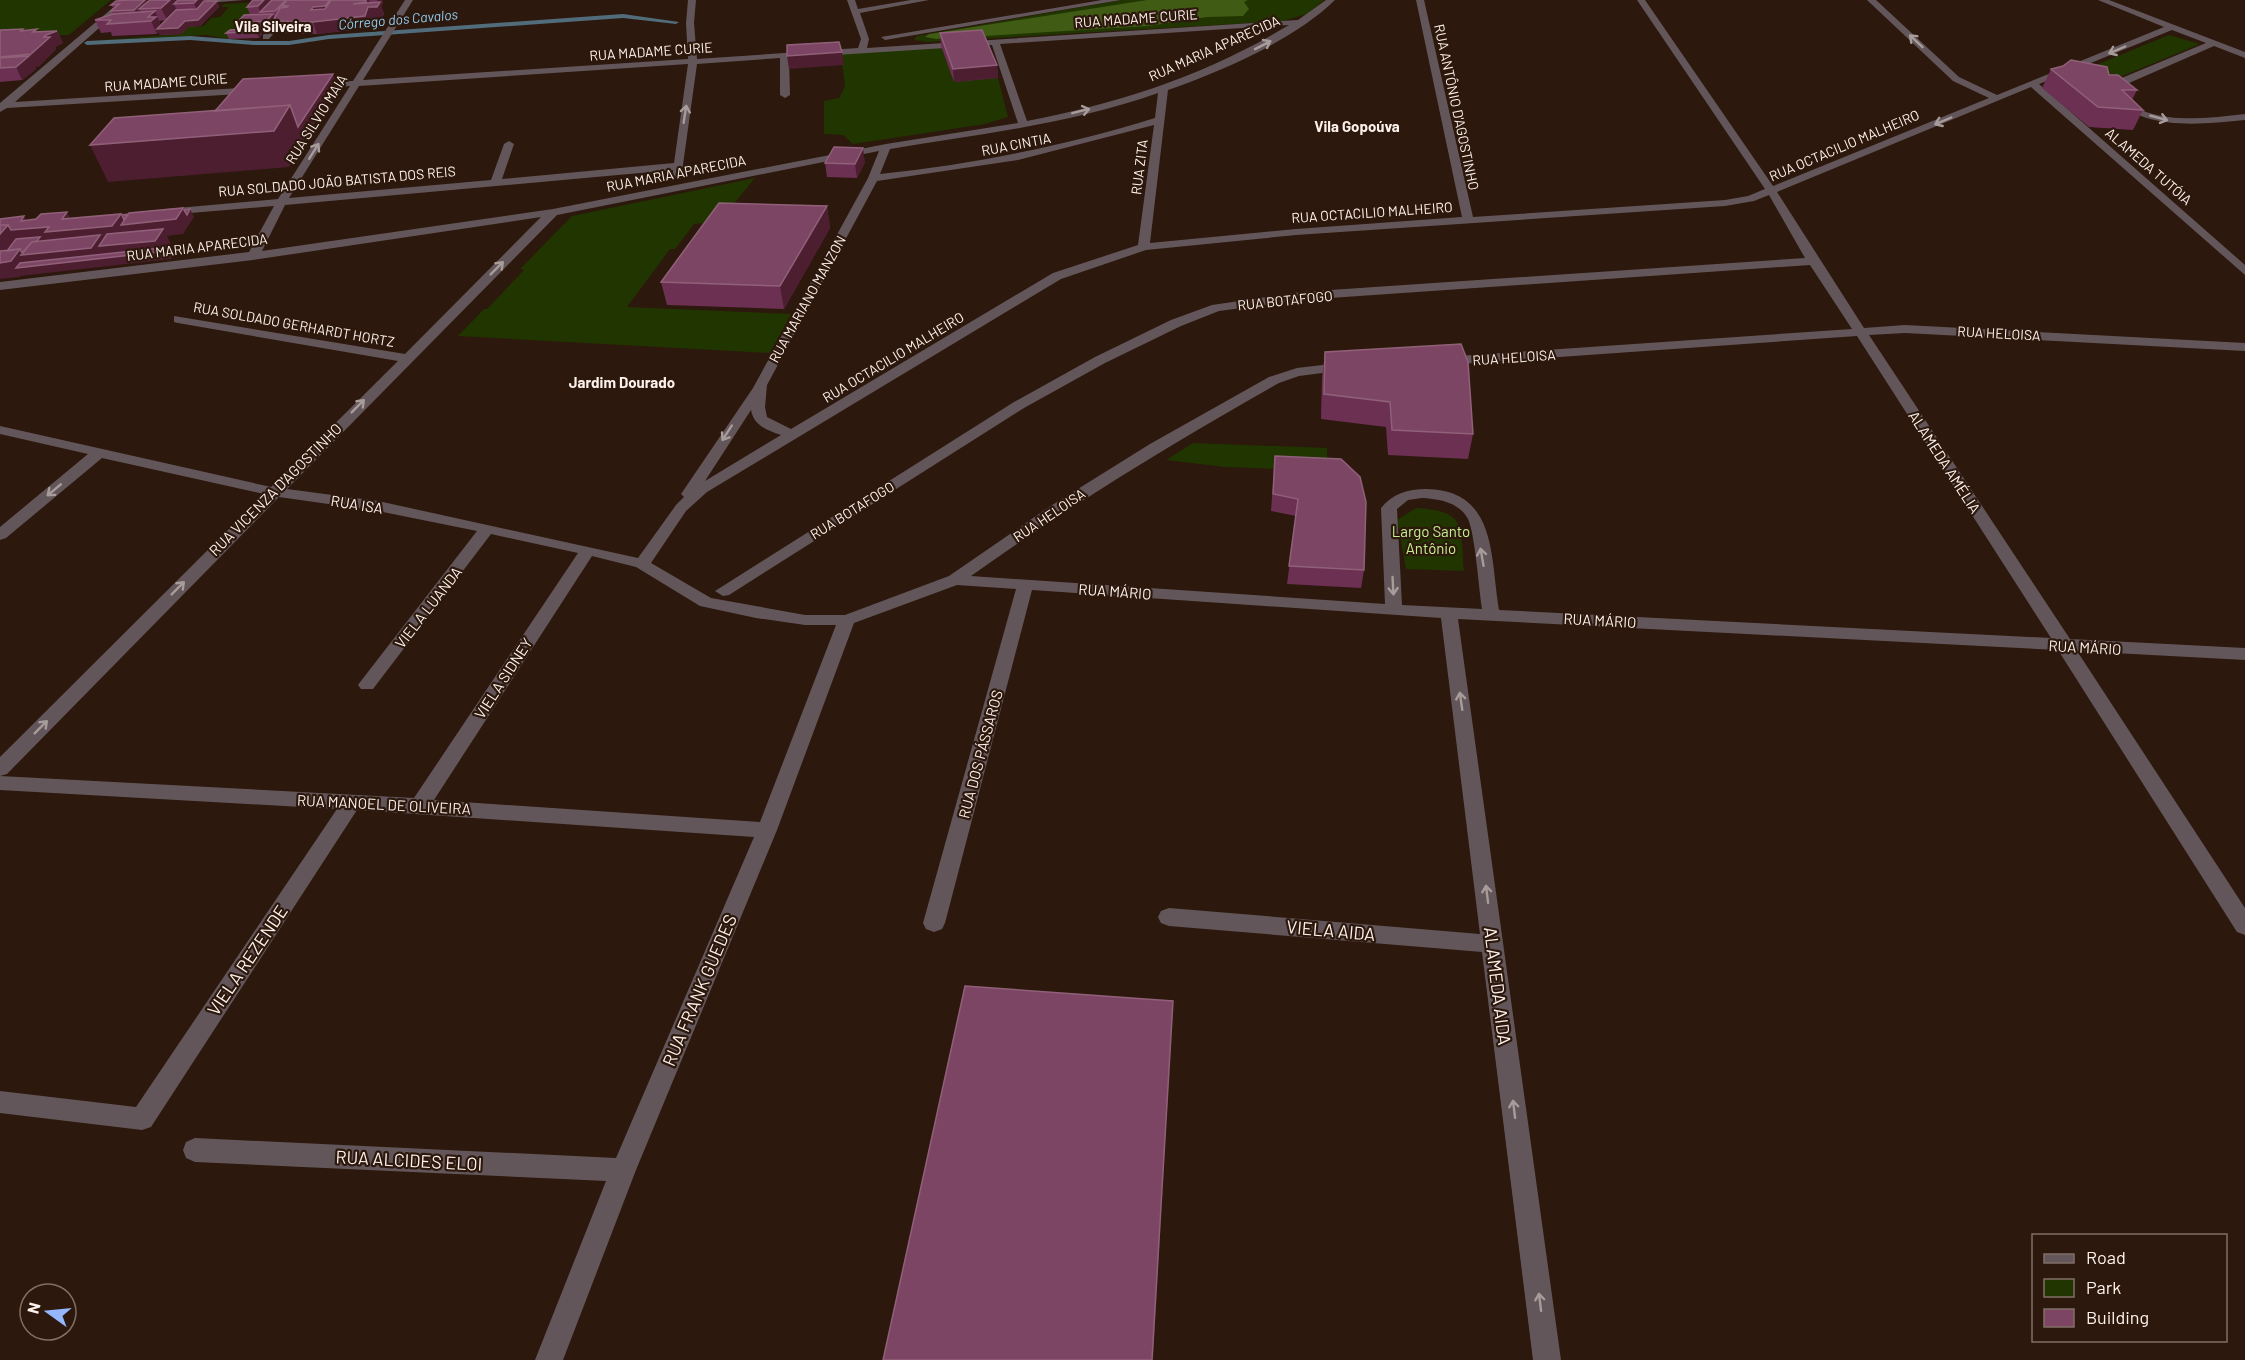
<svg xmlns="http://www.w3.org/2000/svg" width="2245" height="1360" font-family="Barlow,sans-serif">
	<rect width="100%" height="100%" fill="#2c180c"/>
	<path fill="#213500" d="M0,0h111l-42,35 -69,1z
		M1122,0h202l-17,14 -24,7 -356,21 -13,-2 3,-4z
		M265,2l-36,37 -23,-4 -116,6 91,-7 7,-7 16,-1 7,-8 9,-1 9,-10h-8l3,-3z
		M2169,35l31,9 -102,42 -36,-7z
		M941,46l13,35 44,-3 10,39 -23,7 -132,20 -10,-9 -19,-1v-33l15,-3 6,-12 -4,-32z
		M755,178l-36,44 -25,2 -19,25h-5l-43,58 164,7 -21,39 -312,-17 26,-27h3l37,-39 -4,-1 52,-53z
		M1193,443l134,5 1,23 -103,-4 -59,-7z
		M1416,508c52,3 44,18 48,63l-58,-2 -9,-49z"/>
	<path fill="#3f5b14" d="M1147,0h101l-4,2 5,7 -6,7 -36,1 -59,9 -212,13 -11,-2 4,-3z"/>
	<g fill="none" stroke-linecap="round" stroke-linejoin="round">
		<path fill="#516c7a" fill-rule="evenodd" d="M623,14l56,8 -3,2 -53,-6 -294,21 -40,6h-35l-64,-5 -103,5 -3,-2 3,-2 103,-5 64,5h35l40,-6z"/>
		<path fill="#63565a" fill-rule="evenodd" d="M122,0h9l-116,102 242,-15 5,3 -5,3 -250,15 -7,4v-9z
			M191,0h53l-51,4 -4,-2z
			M295,0h8l-34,39h-6v-4z
			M405,0h8l-50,80 325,-21 -2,-36 2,-23h8l-2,23 3,36 161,-11 3,-9 -14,-39h8l3,9 53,-9h18l-69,13 9,26 -2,9 431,-28 28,-20h9c-41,40 -113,71 -167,90l-18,153 146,-14 166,-12 -46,-217h8l49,217 252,-17 23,-4 17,-7 -128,-189h8l128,186 216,-88 -36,-17 -86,-81h9l83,77 38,18 167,-68 -66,-27h11l136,52v6l-31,-12 -101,44c34,37 86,29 132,24v6c-50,5 -104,11 -141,-28v-4l8,-6 94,-39 -34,-13 -133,54 206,181v10l-214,-188 -254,105 87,136 41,-3 340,18v8l-340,-18 -36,2 201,304 175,9v12l-168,-9 168,257v27l-8,-3 -179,-282 -600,-31 103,741h-28l-51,-408 -313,-26 -8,-3 -3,-6 3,-6 8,-3 311,26 -39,-316 -409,-28 -87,333 -3,6 -8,3 -8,-3 -3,-6 93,-334 -59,-4 -103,38 -77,207 -141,340 -73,190h-28l71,-179 -411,-19 -9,-4 -3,-8 3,-8 9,-4 421,20 138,-321 -397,-27 -206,317 -9,3 -142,-17v-22l136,16 201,-298 -337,-19v-33l264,-263 -162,-36 -96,80 -6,2v-13l88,-73 -88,-20v-8l271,61 127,-126 -220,-38 -4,-1v-6l231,38 136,-137 -288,43 -253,30v-8l249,-30 25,-46 -108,9 -6,-3 6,-3 112,-10 72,-113 -36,3 -5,-3 5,-3 39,-2zM1289,25c-81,49 -168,78 -262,96l-27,-77zM992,45l26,78 -132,21 -333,65 -291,42 23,-46 388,-35v9h8l16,-115 83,-6v37l5,3 5,-3 -1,-37zM688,64l-14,99 -172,16 12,-35 -5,-3 -5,3 -13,36 -202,18 70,-112zM1158,93l-3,25c-90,28 -182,46 -275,56l10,-25c90,-15 181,-25 268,-56zM1154,125l-16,120 -85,28 -262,156 -24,-12 -2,-10 2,-22 110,-204 141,-21zM879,151l-11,27 -115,210 -72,106 3,3 -8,8 -38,53 -260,-57 -91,-12 270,-274zM1769,195l36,63 -504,34 -89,13 -41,15 -76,37 -81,45 -299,189 8,5 6,-1 295,-187 81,-45 76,-37 38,-15 82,-11 509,-35 42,64 -408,28 -7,4 7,4 413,-29 194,302 -552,-28c-9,-54 -2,-120 -73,-121 -18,0 -34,5 -45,19l4,96 -414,-28c100,-71 202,-133 308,-193l20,-7 54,-7 2,-3 -7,-4 -51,6 -28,9 -119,67 -101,63 -100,69 -104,39h-40l-94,-17 -60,-35 35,-52 21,-19 354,-213 85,-29 150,-15 429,-29 29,-5zM751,410c3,16 16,20 30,25l-76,46zM279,497l99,14 99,20 -116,150 -3,4 3,4h12l118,-155 87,19 -164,245 -414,-22 7,-2zM1422,498c17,1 37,4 46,21 7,15 11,71 14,90l-80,-4 -5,-96 11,-9zM592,556l44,11 64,39 56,12 49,7h31l-76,197 -326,-22z
			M1102,0h19l-236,40 -4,-3z"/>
	</g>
	<path fill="#6c3053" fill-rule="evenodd" d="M147,0l1,2 2,-2h25l1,2 41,-1 2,6 -19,19 -12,1 -7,7 -21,1 -2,-3 -1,2 -45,2 -1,-4 -10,1 -6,-13 18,-6 -2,-3 3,-2 -3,-4zM166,20l-6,6 -1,-2 1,-1 -1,-2z
		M253,0h129l1,3 -2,3 3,8 -3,5h-8l-4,9 -52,6 -40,-1 -4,-11 -5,5 -28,2 -3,-6 13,-8 -3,-8z
		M259,28l3,6 -3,4 -30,1 -3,-6z
		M0,30h24l14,2 19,-1 6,12 -8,4 1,2 -18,18h-3l1,2 -14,11 -22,2z
		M940,33l57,32 1,13 -44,4 -13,-36z
		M2051,69l58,6 28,15 -5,10 11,10 -10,20 -44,-3 -47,-39z
		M865,162l-8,16 -30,-1 -2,-14z
		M827,206l3,22 -46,81 -117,-4 -6,-23z
		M1325,352l148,82 -5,25 -80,-4 -2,-28 -65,-8 1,-42z
		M1275,456l89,114 -3,18 -74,-4 9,-68 -25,-5z"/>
	<path fill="#4c1e30" d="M145,0h2l4,9h-12l4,9 -3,4 -6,-12z
		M170,0h5l1,4h-2l3,7 -10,9 -6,-12z
		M197,0h9l2,6 -9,9 -5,-12z
		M264,0h14l-18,12 3,6 -5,-12z
		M366,0h3l2,7 8,-3 -2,-4h5l1,3 -2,3 3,8 -3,5h-8l-4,9 -52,6 -4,-12 -2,-12 2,-3 17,-6 23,3z
		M217,1l2,6 -19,19 -12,1 -7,7 -21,1 -2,-3 -1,2 -6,-13 -3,-4 7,-6 5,12 -1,1 2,5 24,-8z
		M273,14l2,6 -2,1v1l-5,5 -2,-6z
		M259,28l3,6 -3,4 -3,-7z
		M57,31l6,12 -8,4 1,2 -18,18h-3l1,2 -14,11 -6,-13 -16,-10z
		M842,52l2,13 -55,4 -2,-13z
		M997,65l1,13 -44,4 -1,-13z
		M333,74l5,13 -34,53 -15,27 -181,15 -18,-37 200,-40z
		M863,148l2,14 -8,16 -2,-14z
		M827,206l3,22 -46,81 -4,-23z
		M183,208l4,7 3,-6 4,8 -11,17 -16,2 4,8 -5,7 5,-4 4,8 -4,4 -151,17v1l-20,2v-48l8,-6 13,-4 3,-5 7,13 31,-10 5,-7 7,14 47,-12 3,7z
		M1173,1001l-20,359h-1z"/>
	<path fill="#7c4564" stroke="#906079" stroke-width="1.5" d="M128,0h17l-11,10 -23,1 8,-7 -8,1 5,-4z
		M150,0h20l-9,8 -22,1z
		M178,0h19l-3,3 -20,1z
		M253,0h11l-6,6 -11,1z
		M272,0h14l-11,11 -15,1z
		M287,0h43l-5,6 -12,1 -2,3 14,-1 6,-9h35v2l-13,2 27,-2 -3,5h-9l-3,9 -52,6 -40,-1 7,-13 7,-1 1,-1h-6z
		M204,1h13l-19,19 -13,1 -7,7 -21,1 19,-19 21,-1z
		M155,11l-7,6h8l-5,4 -44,3 4,-4h-16l18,-6z
		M273,14l-7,7 -29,2 7,-8z
		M259,28l-3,3 -30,2 4,-3z
		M23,29l-2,2 16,-2 -4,3 24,-1 -11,4 -2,2h6l-19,17 -31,3v-27z
		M982,30l15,35 -44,4 -13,-36z
		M839,42l3,10 -55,4v-11z
		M29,56l-13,11 -16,1v-10z
		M2071,60l36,7 2,8h9l19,15h-15l21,20 -45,-3 -47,-38 12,-3z
		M333,74l-35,53 -8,-22 -75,6 28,-32z
		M290,105l-16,26 -184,14 24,-27z
		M834,147l29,1 -8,16 -30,-1z
		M719,203l108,3 -47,80 -119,-4z
		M183,208l-7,11 -55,6 8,-12z
		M190,209l-3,6 -3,-5z
		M67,212l-5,7 59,-5 -9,12 -67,6 4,-5 -38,3 -3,-5h-8v-6l24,-3 -3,5 15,-2 5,-5z
		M128,214l-4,6 -2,-5z
		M0,225h8l-8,9z
		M163,229l-8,12 -56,5 8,-12z
		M100,235l-9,13 -70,7 11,-13z
		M40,237l-3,4 -5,1 -10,11 -2,-4 -13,2 9,-12z
		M171,247l-4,4 -151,17 4,-5z
		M20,249l-9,12 -11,2v-12z
		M1461,344l7,18 5,72 -81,-4 -2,-28 -66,-8 1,-42z
		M1275,456l66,3 19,18 6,25 -2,68 -75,-4 9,-67 -25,-5z
		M965,986l208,15 -21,359h-269z"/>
	<defs><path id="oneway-shaft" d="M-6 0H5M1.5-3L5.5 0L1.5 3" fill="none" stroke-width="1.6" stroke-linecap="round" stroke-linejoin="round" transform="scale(1.5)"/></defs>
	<g stroke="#a89c9b">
		<use href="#oneway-shaft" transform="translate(1916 41) rotate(-137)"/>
		<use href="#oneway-shaft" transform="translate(1263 45) rotate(-27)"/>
		<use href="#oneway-shaft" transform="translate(2117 50) rotate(157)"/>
		<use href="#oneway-shaft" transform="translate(1081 111) rotate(-14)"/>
		<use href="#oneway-shaft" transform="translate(685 114) rotate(-81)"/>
		<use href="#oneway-shaft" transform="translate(2159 118) rotate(15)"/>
		<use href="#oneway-shaft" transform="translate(1943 121) rotate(157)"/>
		<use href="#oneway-shaft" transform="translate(314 151) rotate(-58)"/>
		<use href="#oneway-shaft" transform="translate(497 268) rotate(-45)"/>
		<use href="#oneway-shaft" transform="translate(358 406) rotate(-45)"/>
		<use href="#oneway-shaft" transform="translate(727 433) rotate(123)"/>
		<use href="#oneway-shaft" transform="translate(54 490) rotate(140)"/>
		<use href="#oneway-shaft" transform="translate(1482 557) rotate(-100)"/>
		<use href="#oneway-shaft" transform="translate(1393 586) rotate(87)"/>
		<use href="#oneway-shaft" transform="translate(178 588) rotate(-45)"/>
		<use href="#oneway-shaft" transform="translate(1461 701) rotate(-98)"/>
		<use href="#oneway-shaft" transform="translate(41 727) rotate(-45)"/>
		<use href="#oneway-shaft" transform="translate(1487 894) rotate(-97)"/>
		<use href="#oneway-shaft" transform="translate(1514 1109) rotate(-97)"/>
		<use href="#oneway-shaft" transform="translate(1540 1302) rotate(-97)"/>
	</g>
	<g text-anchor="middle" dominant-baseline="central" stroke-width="4.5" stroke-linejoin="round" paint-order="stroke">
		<g font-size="14" fill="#fdf1eb" stroke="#2c180c">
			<text transform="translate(1136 18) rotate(-4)">RUA MADAME CURIE</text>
			<text transform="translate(1214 48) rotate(-24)">RUA MARIA APARECIDA</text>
			<text transform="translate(651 51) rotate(-4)">RUA MADAME CURIE</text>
			<text transform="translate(166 82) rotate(-4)">RUA MADAME CURIE</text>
			<text transform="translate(1457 107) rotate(78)">RUA ANTÔNIO D'AGOSTINHO</text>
			<text transform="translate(316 119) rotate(-58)">RUA SILVIO MAIA</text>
			<text transform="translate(1016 144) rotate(-11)">RUA CINTIA</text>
			<text transform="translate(1844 145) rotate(-23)">RUA OCTACILIO MALHEIRO</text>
			<text transform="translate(2149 166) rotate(41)">ALAMEDA TUTÓIA</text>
			<text transform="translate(1139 167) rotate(-83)">RUA ZITA</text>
			<text transform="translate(676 173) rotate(-11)">RUA MARIA APARECIDA</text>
			<text transform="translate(337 181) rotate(-5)">RUA SOLDADO JOÃO BATISTA DOS REIS</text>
			<text transform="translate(1372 212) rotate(-4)">RUA OCTACILIO MALHEIRO</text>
			<text transform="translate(197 247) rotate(-7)">RUA MARIA APARECIDA</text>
			<text transform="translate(807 299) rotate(-61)">RUA MARIANO MANZON</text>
			<text transform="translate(1285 300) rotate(-6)">RUA BOTAFOGO</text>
			<text transform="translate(294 324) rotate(10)">RUA SOLDADO GERHARDT HORTZ</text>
			<text transform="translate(1999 333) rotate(3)">RUA HELOISA</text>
			<text transform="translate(893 357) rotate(-31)">RUA OCTACILIO MALHEIRO</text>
			<text transform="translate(1514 357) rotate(-4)">RUA HELOISA</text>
			<text transform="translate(852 510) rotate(-32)">RUA BOTAFOGO</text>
			<text transform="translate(1049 515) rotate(-34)">RUA HELOISA</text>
		</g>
		<g font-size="14" font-style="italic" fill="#92ccf1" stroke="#2c180c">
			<text transform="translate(398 19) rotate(-5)">Córrego dos Cavalos</text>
		</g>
		<g font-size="15" font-weight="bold" fill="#fdf1eb" stroke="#2c180c">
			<text x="273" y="26">Vila Silveira</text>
			<text x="1357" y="126">Vila Gopoúva</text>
			<text x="622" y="382">Jardim Dourado</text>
		</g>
		<g font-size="15" fill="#fdf1eb" stroke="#2c180c">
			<text transform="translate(1945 462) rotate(57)">ALAMEDA AMÉLIA</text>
			<text transform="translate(275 489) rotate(-45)">RUA VICENZA D'AGOSTINHO</text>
			<text transform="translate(357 504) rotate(9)">RUA ISA</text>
			<text transform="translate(1115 591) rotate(4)">RUA MÁRIO</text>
			<text transform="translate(428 607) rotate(-52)">VIELA LUANDA</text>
			<text transform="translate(1600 620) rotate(3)">RUA MÁRIO</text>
			<text transform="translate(2085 647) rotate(3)">RUA MÁRIO</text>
			<text transform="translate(503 678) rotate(-57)">VIELA SIDNEY</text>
			<text transform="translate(980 754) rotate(-75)">RUA DOS PÁSSAROS</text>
			<text transform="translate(384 804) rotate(3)">RUA MANOEL DE OLIVEIRA</text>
		</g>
		<g font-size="15" fill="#c3f08f" stroke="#2c180c">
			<text x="1431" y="531">Largo Santo<tspan x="1431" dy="17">Antônio</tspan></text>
		</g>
		<g font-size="18" fill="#fdf1eb" stroke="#2c180c">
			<text transform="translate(1331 930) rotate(5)">VIELA AIDA</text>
			<text transform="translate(247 960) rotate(-56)">VIELA REZENDE</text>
			<text transform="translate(1498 986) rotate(83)">ALAMEDA AIDA</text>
			<text transform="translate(699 990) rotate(-67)">RUA FRANK GUEDES</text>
			<text transform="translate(409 1160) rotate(3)">RUA ALCIDES ELOI</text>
		</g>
	</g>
	<rect x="2032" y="1234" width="195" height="108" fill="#2c180c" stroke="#806f65" stroke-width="1.5"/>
	<rect x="2044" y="1254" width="30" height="9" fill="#63565a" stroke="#806f65" stroke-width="1.5"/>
	<text x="2086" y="1264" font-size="18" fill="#fdf1eb">Road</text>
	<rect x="2044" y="1279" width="30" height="18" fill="#213500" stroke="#806f65" stroke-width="1.5"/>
	<text x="2086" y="1294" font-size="18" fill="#fdf1eb">Park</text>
	<rect x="2044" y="1309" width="30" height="18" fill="#7c4564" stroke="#806f65" stroke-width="1.5"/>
	<text x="2086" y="1324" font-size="18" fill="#fdf1eb">Building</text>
	<g transform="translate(48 1312) rotate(285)"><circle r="28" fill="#2c180c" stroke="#806f65" stroke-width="1.5"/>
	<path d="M0-4.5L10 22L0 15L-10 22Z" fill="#94b7fd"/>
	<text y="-9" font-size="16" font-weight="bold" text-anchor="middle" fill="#fdf1eb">N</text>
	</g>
</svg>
